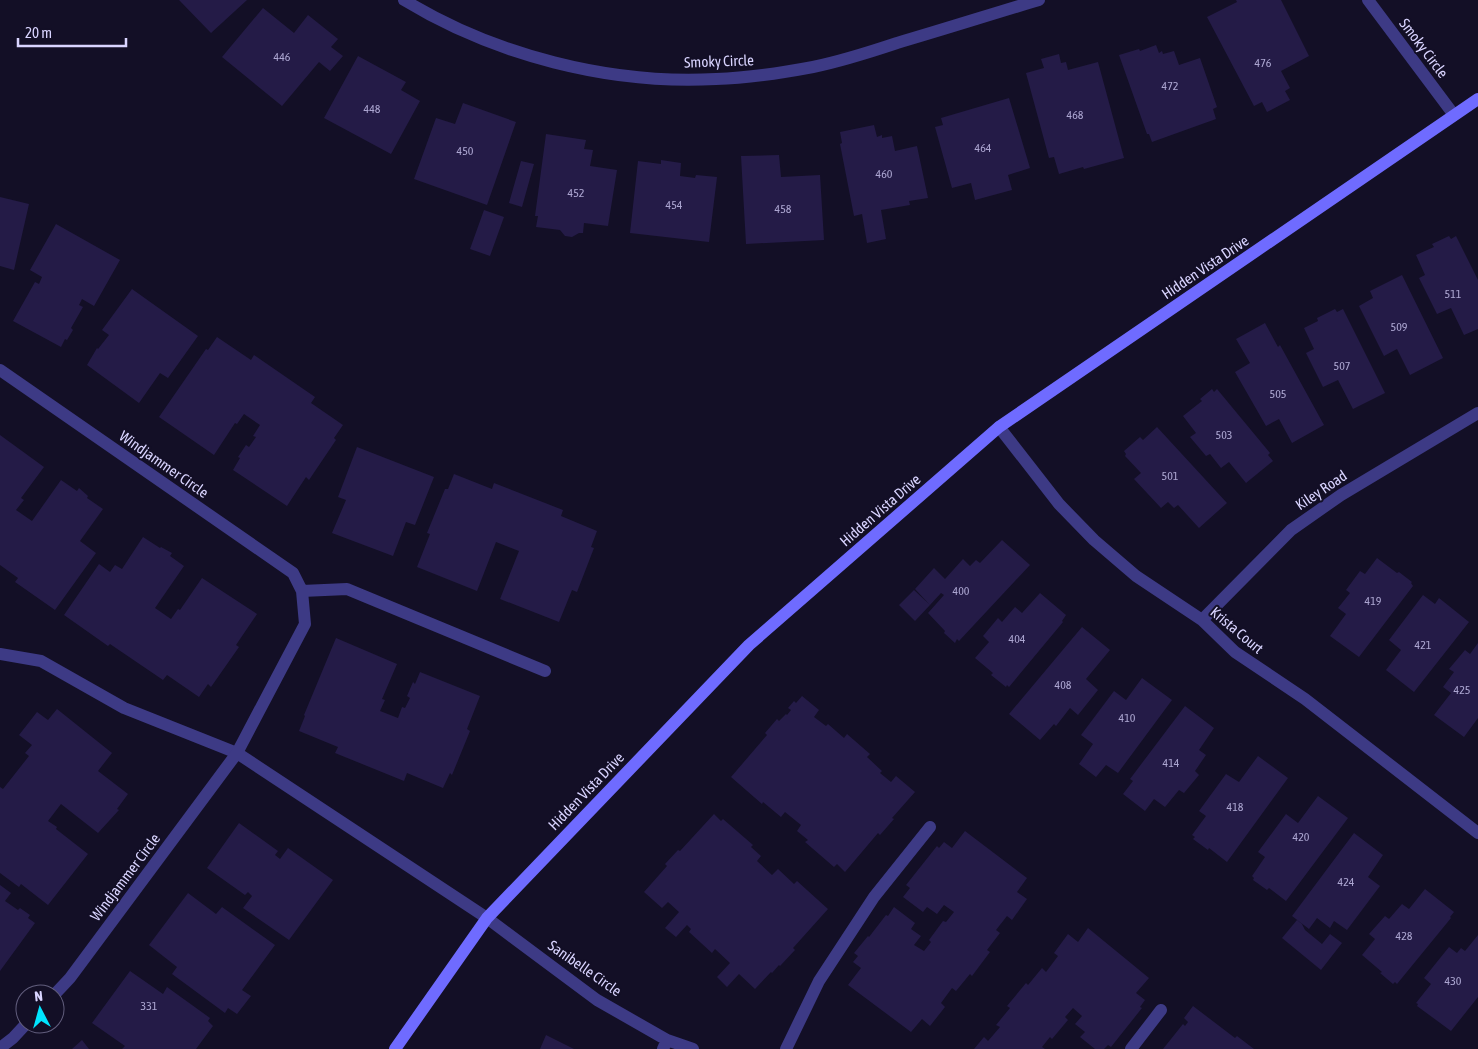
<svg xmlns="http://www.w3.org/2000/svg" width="1478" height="1049" font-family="'Asap Condensed',sans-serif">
	<rect width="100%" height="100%" fill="#130f26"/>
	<path fill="#241b47" d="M179,0h68l-36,33z
		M1236,0h45l28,56 -28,15 9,17 -5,3 5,9 -23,12 -5,-10 -8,4 -47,-89 30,-15z
		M263,8l31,25 14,-18 30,24 -7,8 12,9 -13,15 -11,-9 -37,44 -60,-49z
		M1156,45l3,8 3,-2 1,3 11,-3 5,14 21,-7 17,49 -4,2 3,10 -64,23 -3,-8h-2l-28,-79 20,-6 1,2z
		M1059,54l2,9 5,-1 2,8 30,-8 26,96 -40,11 -1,-2 -24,7 -5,-17 -5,1 -23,-85 18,-5 -3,-9z
		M358,56l48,26 -5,8 19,11 -29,53 -67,-36z
		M1009,98l21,70 -22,7 4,15 -37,10 -4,-17 -19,5 -17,-61 8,-2 -2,-7z
		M463,103l53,19 -29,83 -73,-26 22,-61 19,6z
		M874,125l3,12 5,-2v3l10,-2 3,15 22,-5 11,52 -19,3 1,4 -29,5 5,29 -19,4 -5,-29 -8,2 -14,-72 2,-1 -2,-11z
		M546,134l40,6 -2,9 9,1 -3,16 27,4 -9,56 -24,-3 -1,10h-4l-7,4 -7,-1 -5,-6 -24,-3 2,-11h-3z
		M779,155l2,22 39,-2 4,65 -78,4 -5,-88z
		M661,160l20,3 -1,13 15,2 1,-3 21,2 -8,65 -79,-9 8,-72 23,3z
		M521,161l13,3 -12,43 -13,-4z
		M0,197l29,7 -15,66 -14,-4z
		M484,210l20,7 -14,39 -20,-7z
		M56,224l64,36 -26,46 -12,-7 -3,6 4,2 -12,21 2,2 -6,10 -2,-1 -4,8 -48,-26 22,-39 4,2 3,-7 -12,-7z
		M1449,236l2,3 5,-3 22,44v49l-14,6 -13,-27 -14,6 -18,-36 6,-3 -9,-20 18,-8 -2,-3z
		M1402,275l41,83 -33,17 -13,-26 -13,7 -25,-50 14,-8 -3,-7z
		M132,289l66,47 -30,42 -8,-5 -21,30 -52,-38 10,-17 1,1 11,-14 -7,-5z
		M1335,309l2,3 6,-3 42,84 -32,16 -15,-29 -15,7 -17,-34 8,-4 -10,-21 14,-7 -1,-3z
		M1265,323l13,24 2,-2 44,80 -32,18 -13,-24 -13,7 -31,-54 15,-9 -14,-24z
		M217,337l34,23 3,-5 61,42 -4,6 32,22 -9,13 2,2 -27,40 -3,-3 -19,29 -54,-36 7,-12 -2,-1 8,-12 3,2 7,-10 -3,-1 7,-11 -16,-11 -7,10 -2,-1 -21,32 -55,-38 47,-68 2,1z
		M1212,389l2,3 3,-3 53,64 -2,2 5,6 -27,22 -17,-21 -8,6 -11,-14 -4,2 -16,-19 6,-4 -13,-17 19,-15 -2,-2z
		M1157,427l70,76 -28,25 -21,-23 -4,3 -6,-6 -7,6 -27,-29 7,-6 -16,-17 1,-2 -2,-3 16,-14 3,3z
		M0,435l44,32 -23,31 3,2 -8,10 16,11 29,-41 16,11 2,-3 9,8 -1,2 16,11 -23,32 16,12 -41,57 -40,-28 3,-4 -18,-13z
		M357,447l77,30 -19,48 -9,-3 -13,34 -61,-23 14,-33 -8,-3z
		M454,474l38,15 2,-6 69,27 -2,6 36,15 -6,16 3,1 -17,44 -5,-2 -13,32 -59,-23 19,-48 -23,-9 -19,49 -60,-24 13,-33 -3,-1 18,-44h3z
		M143,537l17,11 1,-1 11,6 -2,3 14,10 -29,42 16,11 7,-10 2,1 22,-32 55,36 -21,31 3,2 -28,40 -3,-3 -9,13 -32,-22 -4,5 -53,-36 -2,2 -44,-31 35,-51 11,8 5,-7 7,4z
		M1002,540l28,25 -71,76 -2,-2 -2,4 -11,-10 1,-2 -17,-18 16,-18 -3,-2 -11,12 -15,-16 19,-21 11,11 18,-20 7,7 6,-6 4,3z
		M1377,558l20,15 2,-1 13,10 -1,1 2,3 -54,71 -29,-21 16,-22 -8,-6 12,-15 -4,-3 14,-19 5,3z
		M914,590l16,15 -15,16 -16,-16z
		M1040,593l26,22 -4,6 1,1 -54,65 -2,-2 -1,2 -15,-12 2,-2 -18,-15 14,-16 -6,-6 15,-18 4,4 13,-15 7,6z
		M1423,595l12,9 4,-6 30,24 -55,70 -28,-22 15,-20 -12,-10z
		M1082,627l28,23 -24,29 12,11 -20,25 -8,-7 -14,18 -2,-2 -14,16 -31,-26z
		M336,638l61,26 -15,35 3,1 -5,11 18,7 4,-11 3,1 5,-10 -3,-2 6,-14 2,2 5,-12 60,24 -13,33 3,2 -18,44 -2,-2 -7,15 -36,-15 -3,8 -69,-28 3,-6 -39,-16 6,-15 -1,-1z
		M1478,643v75l-14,19 -30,-22 17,-22 -8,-6 11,-15 -5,-3 16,-19 5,4z
		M1142,678l30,22 -54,73 -12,-8 -10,12 -17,-13 14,-20 -12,-9 33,-44 12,9z
		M802,696l17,14 -5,7 12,9 2,-2 16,14 3,-4 23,20 -3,3 15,14 -2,2 11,9 5,-6 19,16 -23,26 2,1 -14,16 -2,-2 -33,39 -8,-8 -3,3 -29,-25 3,-2 -11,-9 4,-6 -16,-13 -4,5 -18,-15 -1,2 -31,-27 36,-42 -2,-2 12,-14 2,2 7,-7 1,1 4,-5 -3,-2 6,-7 2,2z
		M1185,706l29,22 -15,22 7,5 -11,16 4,4 -15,18 -5,-3 -14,17 -11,-8 -9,12 -22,-17 10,-13 -3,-2z
		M57,709l55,44 -14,18 30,23 -11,15 2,1 -21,23 -37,-29 -13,17 9,6 -1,2 32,25 -40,51 -27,-21 -2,3 -19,-14v-86l3,2 26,-33 -4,-3 7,-8 -13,-10 18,-23 11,8z
		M1258,756l30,22 -61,84 -18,-14 -1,2 -15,-11 2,-2 -3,-2 14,-19 -7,-5 27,-37 13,8z
		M1318,796l30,22 -62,83 -17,-13 -2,2 -14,-10 1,-2 -2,-2 13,-19 -7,-5 28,-38 12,9z
		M714,814l7,7 2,-2 30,26 -2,2 10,9 -4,5 15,14 6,-6 16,15 3,-3 31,28 -35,39 2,2 -15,16 -1,-1 -7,8 -1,-1 -16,17 -16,-15 -12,13 -10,-10 13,-14 -15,-14 -3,4 -23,-21 2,-3 -4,-4 -11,12 -11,-9 14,-16 -11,-10 -6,6 -18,-16 23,-26 -2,-2 13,-14 2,1z
		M239,823l39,28 -3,4 5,4 8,-11 45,32 -44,60 -46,-32 9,-12 -4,-4 -3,3 -38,-27z
		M965,831l62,47 -10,14 10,7 -15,21 -5,-4 -11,14 4,3 -13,17 3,2 -18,24 -2,-2 -14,17 -4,-3 -11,15 4,4 -15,19 -8,-7 -11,13 -63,-47 13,-17 -8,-6 5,-6 -4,-3 14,-17 1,1 17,-22 2,1 6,-9 21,16 -4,6 10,7 -7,9 10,6 7,-9 -2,-2 14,-19 3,1 8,-10 -10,-7 -7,9 -10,-7 -4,5 -20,-15 7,-9 -4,-3 31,-39 2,2 5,-6 8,6z
		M1354,833l29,22 -15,22 12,9 -33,44 -13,-9 -4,7 -13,-10 -8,11 -17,-13z
		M0,885l11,8 -6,8 13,9 2,-2 10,7 -2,3 7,5 -35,48z
		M1425,889l29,23 -4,5 1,1 -54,66 -2,-2 -2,2 -13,-11 2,-1 -20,-17 13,-16 -6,-5 16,-18 4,3 13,-15 7,5z
		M188,893l28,21 6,-7 53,38 -33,45 9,6 -14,18 -9,-6 -3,5 -53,-39 5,-7 -28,-22z
		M1297,920l5,4 3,6 17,14 8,-10 12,9 -21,27 -39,-32z
		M1088,928l61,50 -13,15 9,7 -5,7 2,1 -31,39 -3,-2 -4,4h-9l-15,-12 5,-5 -10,-8 7,-8 -9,-8 -8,9 3,3 -16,19 -2,-2 -8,10 3,2h-71l10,-12 4,4 12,-14 -4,-2 14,-17 -3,-2 19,-23 2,2 14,-17 4,4 12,-16 -4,-3 14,-19 10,8z
		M1478,935v62l-27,34 -34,-25 1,-2 -2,-1 15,-19 -7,-6 25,-31 8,6 4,-5 4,3z
		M130,971l33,23 4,-7 43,31 -2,3 5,5 -17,23h-74l3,-3 -33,-23z
		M1193,1006l42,32 2,-2 17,13h-91l20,-25 2,2 3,-4 -4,-4z
		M546,1035l28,14h-34z
		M82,1040l7,9h-17z"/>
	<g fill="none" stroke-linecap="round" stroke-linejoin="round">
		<path stroke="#3d3a85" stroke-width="12" d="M0,654l41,7 83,47 113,45
			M487,918l110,82 70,40
			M663,1049l4,-9 26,9
			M786,1049l33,-68 55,-84 56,-70
			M1131,1049l30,-39"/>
		<path stroke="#3d3a85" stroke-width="12" d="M404,0c90,55 206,85 312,79 33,-1 65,-6 97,-12 29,-6 57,-15 84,-24 48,-14 95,-29 142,-43
			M1368,0l86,115
			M0,370l293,203 9,18 3,33 -68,129 -167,225 -15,16
			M999,427l60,77 35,36 42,36 66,44 33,32 70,47 173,134
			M302,591l45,-2 198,82
			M1202,620l89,-90 50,-35 137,-82
			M237,753l250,165
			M0,1048l13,-10 13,-14"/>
		<path stroke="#6f6bff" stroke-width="12" d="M395,1049l92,-131 262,-273 250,-218 479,-328"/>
	</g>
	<g text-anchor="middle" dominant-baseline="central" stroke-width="4" stroke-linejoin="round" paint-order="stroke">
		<g font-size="12" fill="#aca6d1">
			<text x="282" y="57">446</text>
			<text x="1263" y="63">476</text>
			<text x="1170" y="86">472</text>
			<text x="372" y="109">448</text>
			<text x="1075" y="115">468</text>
			<text x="983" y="148">464</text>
			<text x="465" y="151">450</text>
			<text x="884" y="174">460</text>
			<text x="576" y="193">452</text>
			<text x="674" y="205">454</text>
			<text x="783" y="209">458</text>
			<text x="1453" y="294">511</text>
			<text x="1399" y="327">509</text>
			<text x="1342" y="366">507</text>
			<text x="1278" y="394">505</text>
			<text x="1224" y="435">503</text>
			<text x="1170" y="476">501</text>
			<text x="961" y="591">400</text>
			<text x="1373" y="601">419</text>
			<text x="1017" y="639">404</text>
			<text x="1423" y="645">421</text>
			<text x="1063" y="685">408</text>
			<text x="1462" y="690">425</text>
			<text x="1127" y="718">410</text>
			<text x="1171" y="763">414</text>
			<text x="1235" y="807">418</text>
			<text x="1301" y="837">420</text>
			<text x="1346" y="882">424</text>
			<text x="1404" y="936">428</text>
			<text x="1453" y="981">430</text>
			<text x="149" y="1006">331</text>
		</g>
		<g font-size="15" fill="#d9d4ff" stroke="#130f26">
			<text transform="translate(1424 48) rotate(53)">Smoky Circle</text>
			<text transform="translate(719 61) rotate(-2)">Smoky Circle</text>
			<text transform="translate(1205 267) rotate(-34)">Hidden Vista Drive</text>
			<text transform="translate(164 464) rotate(35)">Windjammer Circle</text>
			<text transform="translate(1321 490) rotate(-34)">Kiley Road</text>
			<text transform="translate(880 510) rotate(-41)">Hidden Vista Drive</text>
			<text transform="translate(1237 630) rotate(40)">Krista Court</text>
			<text transform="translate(586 791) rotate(-46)">Hidden Vista Drive</text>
			<text transform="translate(125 877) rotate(-53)">Windjammer Circle</text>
			<text transform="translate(585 968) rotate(35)">Sanibelle Circle</text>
		</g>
	</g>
	<g transform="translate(40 1009) rotate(354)"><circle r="24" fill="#130f26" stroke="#625e7d"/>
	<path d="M0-4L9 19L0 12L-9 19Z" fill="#00e5ff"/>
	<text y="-8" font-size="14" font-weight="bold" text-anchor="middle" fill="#d9d4ff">N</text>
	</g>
	<path d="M18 38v8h108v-8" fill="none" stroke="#d9d4ff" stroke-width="2.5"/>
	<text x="25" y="38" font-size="15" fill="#d9d4ff" stroke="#130f26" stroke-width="4" paint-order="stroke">20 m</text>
</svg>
